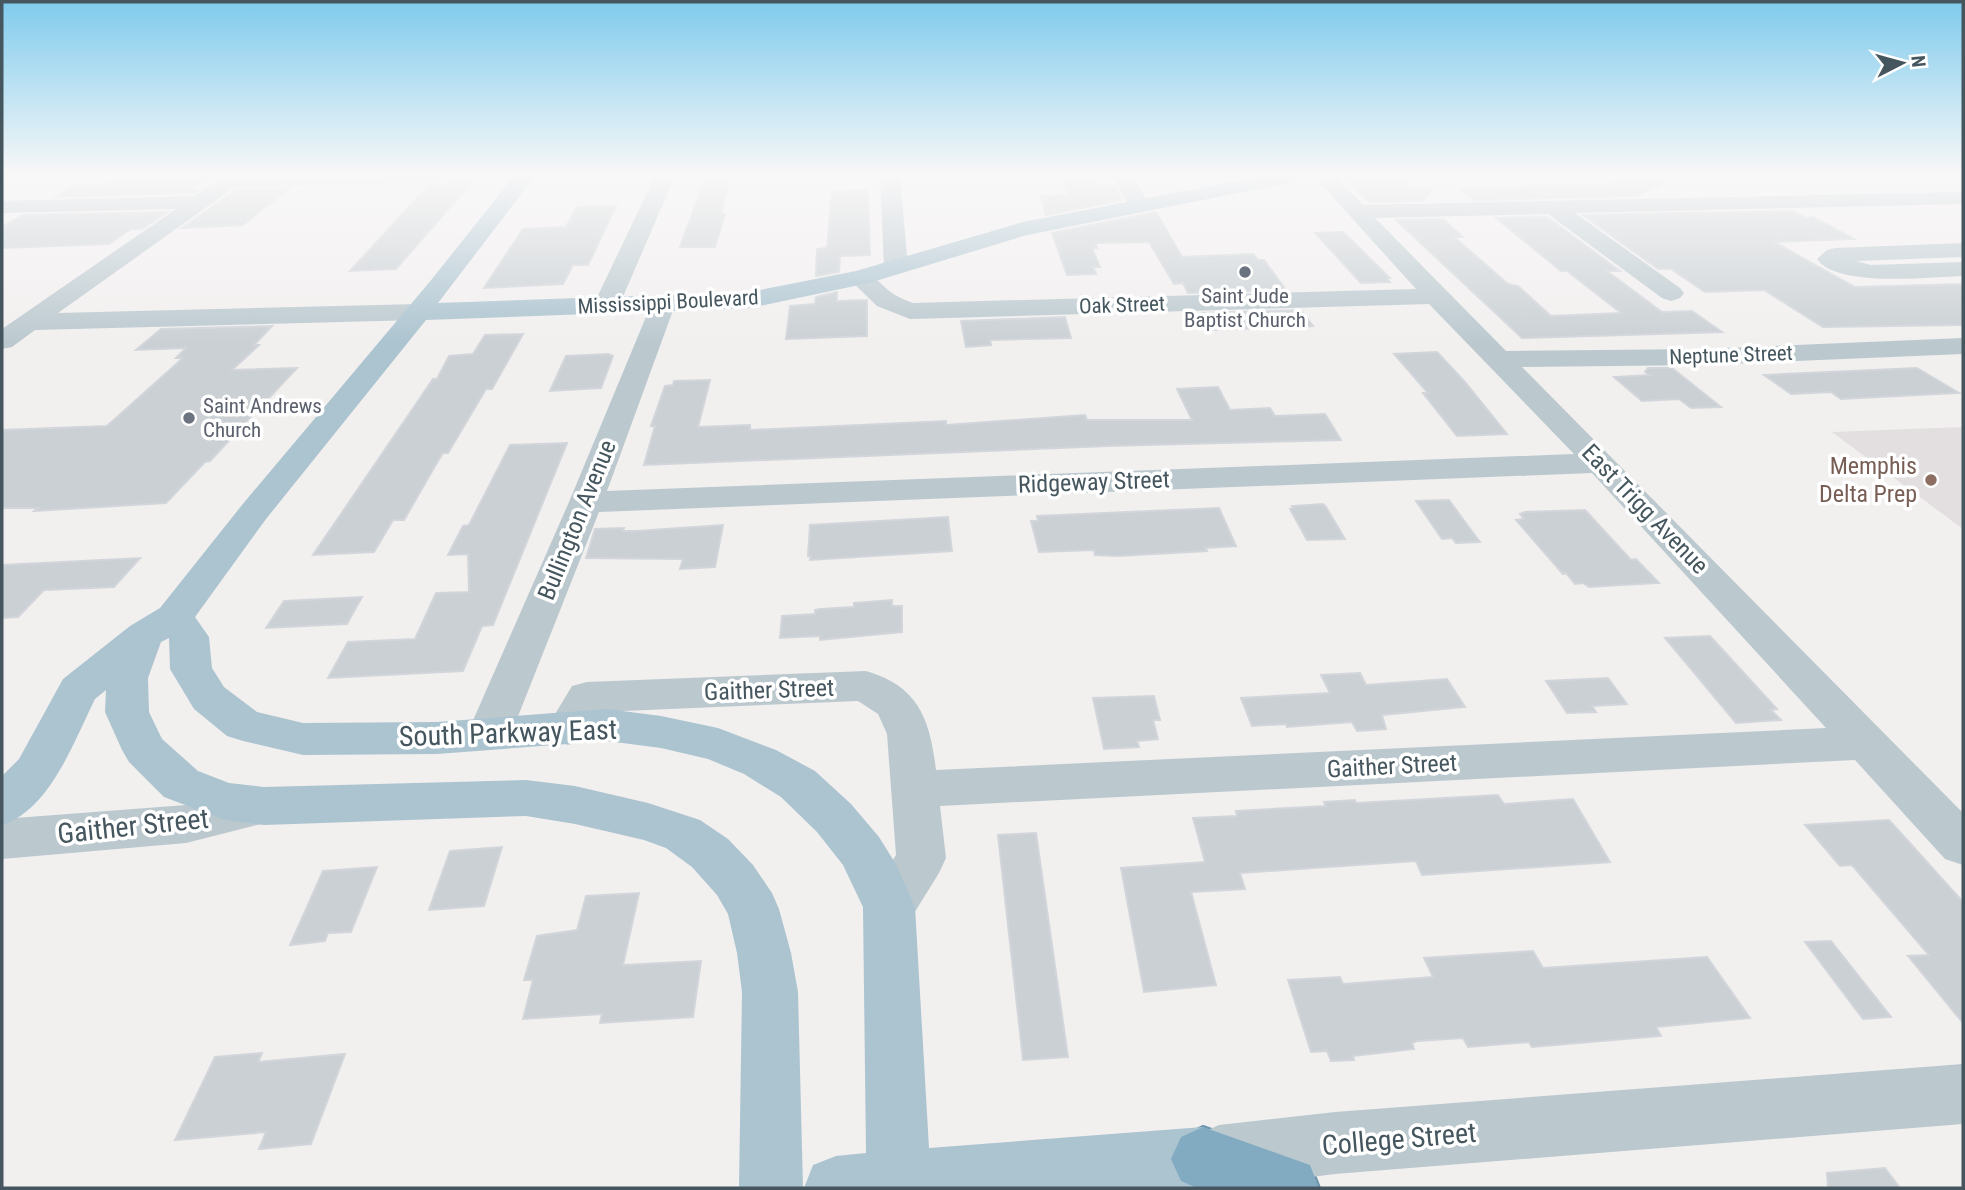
<svg xmlns="http://www.w3.org/2000/svg" width="1965" height="1190" font-family="'Roboto Condensed',sans-serif">
	<rect width="100%" height="100%" fill="#f2efef"/>
	<path fill="#e3dfe1" d="M1963,427v102l-131,-97z"/>
	<path fill="#cad0d4" stroke="#d2d6db" stroke-width="2" d="M706,176h21l-2,7 4,-1 -8,32h4l-10,33h-35z
		M1342,176h55l14,13 21,-1 -9,13 -54,1z
		M1093,178l4,8 18,-1 7,15 -76,15 -5,-19 28,-1 -8,-16z
		M205,180l-15,10h9l-5,3 -140,4 24,-12z
		M472,182l-76,87 -46,2 79,-86z
		M1667,182l-31,14 -162,4 -14,-11z
		M290,188l-47,37 -61,3 54,-38z
		M868,190l2,65 -30,1 -1,16 -23,4 1,-27 10,-1 5,-57z
		M616,206l-28,59h-15l-10,19 -79,4 39,-59 43,-2 11,-20z
		M1792,211l14,7 7,-1 41,22 -80,3 81,45 108,-3v41l-140,2 -59,-37 -59,2 -34,-23h-13l-75,-54z
		M167,212l-25,17h-11l-22,15 -107,4v-21l21,-12z
		M1156,212l26,45 71,-3 5,6h6l22,30 -98,3 -5,-10 -9,1 -25,-42 -54,1 2,5h-5l8,19h-7l3,7 -29,1 -15,-42z
		M1547,217l73,54h-13l55,41 30,-1 30,21 -200,6 -126,-118 47,-1 20,18h-9l54,47 10,2 33,30 70,-3 -54,-42h-6l-65,-53z
		M1343,232l47,46h-3l3,4 -29,1 -46,-50z
		M837,292v9l30,-1v36l-81,3 4,-33 25,-2 1,-7z
		M1301,310l12,16 -102,4 -10,-17z
		M1065,317l6,21 -81,2 1,5 -25,2 -5,-26z
		M272,326l-18,19h5l-27,25 65,-2 -87,93 -5,1 -39,41 -132,8 4,-3h-36v-78l105,-4 76,-68h-7l10,-10 -50,2 25,-21z
		M523,334l-31,55h-6l-38,64h-5l-5,8 -34,59h-11l-19,32 -61,3 120,-176h4l12,-23 24,-2 12,-19z
		M1437,352l28,30 42,52 -50,2 -34,-43h5l-34,-39z
		M608,354l5,2 -12,32 -51,3 16,-35z
		M1648,368h24l49,39 -30,1 -12,-9 -37,2 -28,-24 36,-2 -5,-3z
		M1917,368l42,25 -118,6 -10,-7 -40,2 -27,-19z
		M710,380l-12,47 52,-2v5l196,-9v4l139,-10 2,5h105l-15,-31 41,-2 12,23 40,-2 5,8 50,-2 16,26 -233,6 -464,19 11,-39h-4l14,-40 8,-1 1,-4z
		M567,443l-74,182 -11,1 -19,45 -135,7 20,-36 67,-3 21,-46 33,-1 -1,-38 -20,1 15,-29 6,-1 41,-80z
		M1449,500l19,26 12,16 -24,1 -4,-5 -10,1 -26,-38z
		M1323,504l3,3 19,32 -38,1 -17,-31 4,-1 -2,-2z
		M1219,508l17,38 -31,2 2,3 -89,5 -23,-1 -1,-5 -55,2 -8,-31h7l-1,-5z
		M1585,510l46,50 5,-1 23,24 -70,4 -6,-4 -8,1 -9,-11 -3,1 -47,-54 8,-1 -4,-5 5,-2z
		M948,517l4,34 -142,9 1,-4h-3l2,-31z
		M723,525l-8,42 -35,2 3,-10 -97,-1 9,-29 29,-1 -1,3h13z
		M140,558l-26,29 -70,3 -26,27 -16,1v-53z
		M362,597l-15,27 -81,4 18,-27z
		M892,600v6h10v26l-82,8v-4l-40,2 2,-22 33,-2v-4l5,-1 34,-2v-4z
		M1710,636l67,73 -6,1 10,10 -45,3 -71,-85z
		M1360,673l6,12 81,-6 18,28 -83,8 4,14 -29,2 -5,-9 -65,5 -1,-3 -34,2 -11,-28 89,-5 -9,-18z
		M1608,678l19,26 -35,2 4,6 -29,1 -21,-32z
		M1154,696l6,24h-7l5,19 -21,2 2,6 -35,2 -11,-51z
		M1498,795l6,9 69,-5 37,63 -188,13 -6,-14 -176,12 5,16 -54,3 25,93 -72,7 -23,-124 84,-6 -12,-44 44,-2 -1,-5 90,-5 -2,-4 31,-2 1,3z
		M1889,820l74,82v121l-55,-67 21,-1 -77,-90 -12,1 -35,-41z
		M1036,833l32,224 -45,3 -25,-225z
		M502,847l-18,59 -55,4 21,-59z
		M377,867l-26,65 -23,1 -3,8 -35,4 33,-74z
		M639,893l-16,72 78,-4 -8,56 -93,6 2,-9 -79,5 10,-39h-9l13,-44 40,-6 9,-34z
		M1831,941l60,76 -28,2 -58,-77z
		M1533,951l10,17 164,-11 43,61 -94,9 5,9 -129,11 -3,-5 -61,5 -5,-9 -46,3 -5,2 2,6 -61,7 1,4 -23,1 -4,-10 -16,1 -23,-72 52,-3 3,7 90,-7 -9,-19z
		M262,1053l-4,9 87,-8 -34,90 -52,5 7,-17 -91,8 40,-83z
		M1885,1168l15,20h-72l-1,-15z"/>
	<g fill="none" stroke-linecap="round" stroke-linejoin="round">
		<defs>
			<path id="highway" d="M1203,1127l107,38 9,23h-122l-16,-7 -10,-22 10,-22z"/>
		</defs>
		<use href="#highway" stroke="#6d96ae" stroke-width="4"/>
		<path fill="#bbc9cf" fill-rule="evenodd" d="M224,176h215l-10,6 -194,5 -177,126 360,-9 9,2 4,6 -4,6 -9,2 -383,10 -23,17 -10,2v-20l174,-120 -174,4v-12l193,-5z
			M655,176h20l-56,130 -4,5 -9,3 -9,-3 -4,-5z
			M880,176h20l8,91 -4,5 -8,2 -8,-2 -4,-5z
			M1113,176h20l17,30 -3,5h-16z
			M1314,176h21l28,29 600,-13v12l-388,9 105,75 4,5 -4,5 -9,3 -9,-3 -114,-84 -173,4 131,133 197,-2 260,-11v16l-260,11 -181,2 441,446v52l-18,-6 -90,-99 -915,46 6,52 -7,15 -31,50 -19,6 -19,-6 -7,-16 33,-52 -9,-121 -9,-20 -20,-13 -258,11 -16,28 -16,5 -16,-5 -6,-11 26,-43 15,-4 279,-11c53,15 64,49 70,99l890,-42 -234,-255 -993,39 -88,222 -6,12 -16,4 -16,-4 -6,-12 102,-232 84,-202 9,-3 9,3 4,5 -68,186 967,-37 -145,-150 -519,15 -33,-13 -29,-28 3,-5c22,-6 29,14 46,23 5,3 11,5 16,7l503,-14z
			M1963,243v14l-107,4 15,4 92,-3v14c-33,1 -126,12 -146,-17l10,-9 8,-2z
			M264,787l17,6 7,13 -7,13 -95,24 -184,16v-40l184,-14z
			M1963,1064v60l-628,50 -112,14 -26,-9 -10,-22 10,-22 22,-10 116,-13z"/>
		<path fill="#acc4d0" fill-rule="evenodd" d="M514,176h21l-97,127 312,-11 106,-21 167,-49 239,-46h41l-10,6 -266,53 -158,48 -119,25 -324,12 -160,199 -71,98 14,20 3,31 12,19 33,25 46,11 134,-1 170,-13 54,7 57,12 58,22 39,21 36,33 28,33 18,29 18,41 14,241 274,-21 22,10 10,22 -10,22 -16,7h-405l9,-23 23,-9 30,-3 -3,-246 -20,-42 -26,-33 -36,-35 -37,-23 -36,-15 -47,-11 -54,-7 -170,13 -134,1 -60,-14 -16,-5 -33,-27 -24,-40 -1,-31 -8,4 -13,36 1,34 13,27 36,32 31,12 35,4 262,-7 49,6 73,17 52,17 28,19 25,26 19,28 7,16 12,44 7,39 5,196h-64l3,-196 -5,-39 -9,-39 -11,-19 -25,-28 -26,-19 -22,-8 -69,-16 -49,-8 -262,9 -39,-5 -61,-23 -35,-35 -7,-12 -17,-38 1,-22 -11,9c-21,42 -45,111 -93,126v-49l17,-17 44,-80 67,-53 30,-18 82,-103 190,-226z"/>
		<use href="#highway" fill="#82abc2" fill-rule="evenodd"/>
	</g>
	<linearGradient id="sky" x2="0" y2="1"><stop stop-color="#7fcbed"/><stop offset="0.51" stop-color="#f9f8f8"/><stop offset="1" stop-color="#f9f8f8" stop-opacity="0"/></linearGradient>
	<rect width="1965" height="343" fill="url(#sky)"/>
	<g fill="#6b7280" stroke="#fff" stroke-width="2.5">
		<circle cx="1245" cy="272" r="7"/>
		<circle cx="189" cy="418" r="7"/>
	</g>
	<circle fill="#8d6e63" stroke="#fff" stroke-width="2.5" cx="1931" cy="480" r="7"/>
	<g text-anchor="middle" dominant-baseline="central" stroke-width="7" stroke-linejoin="round" paint-order="stroke">
		<g font-size="21" fill="#5b616d" stroke="#fff">
			<text x="1245" y="296">Saint Jude<tspan x="1245" dy="24">Baptist Church</tspan></text>
			<text x="203" y="406" text-anchor="start">Saint Andrews<tspan x="203" dy="24">Church</tspan></text>
		</g>
		<g font-size="21" fill="#45565e" stroke="#fff">
			<text transform="translate(668 302) rotate(-3)">Mississippi Boulevard</text>
			<text transform="translate(1122 305) rotate(-2)">Oak Street</text>
			<text transform="translate(1731 355) rotate(-2)">Neptune Street</text>
		</g>
		<g font-size="24" fill="#785e54" stroke="#fff" text-anchor="end">
			<text x="1917" y="466">Memphis<tspan x="1917" dy="28">Delta Prep</tspan></text>
		</g>
		<g font-size="24" fill="#45565e" stroke="#fff">
			<text transform="translate(1094 482) rotate(-2)">Ridgeway Street</text>
			<text transform="translate(1645 509) rotate(46)">East Trigg Avenue</text>
			<text transform="translate(577 520) rotate(-68)">Bullington Avenue</text>
			<text transform="translate(769 690) rotate(-2)">Gaither Street</text>
			<text transform="translate(1392 766) rotate(-3)">Gaither Street</text>
		</g>
		<g font-size="28" fill="#45565e" stroke="#fff">
			<text transform="translate(508 733) rotate(-2)">South Parkway East</text>
			<text transform="translate(133 826) rotate(-6)">Gaither Street</text>
			<text transform="translate(1399 1139) rotate(-5)">College Street</text>
		</g>
	</g>
	<rect width="1965" height="1190" fill="none" stroke="#45565e" stroke-width="7"/>
	<g transform="translate(1902 63) rotate(84)" stroke="#ffffff" stroke-width="5" paint-order="stroke">
	<path d="M0-5L12 26L0 18L-12 26Z" fill="#45565e"/>
	<text y="-10" font-size="19" font-weight="bold" text-anchor="middle" fill="#45565e">N</text>
	</g>
</svg>
